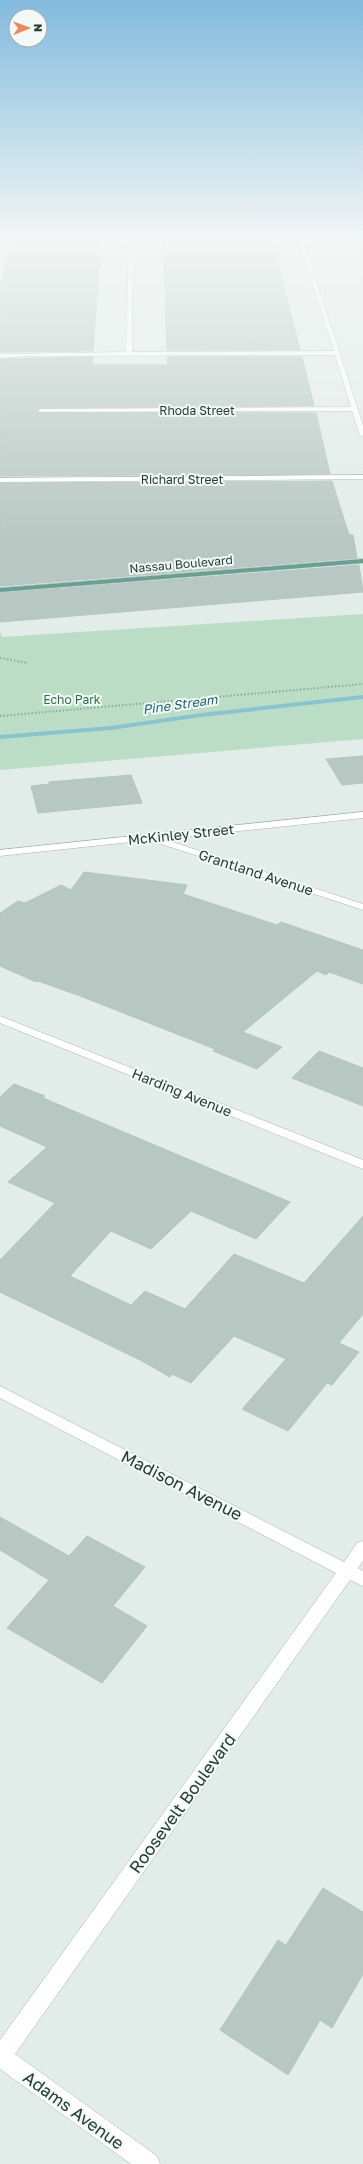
<svg xmlns="http://www.w3.org/2000/svg" width="363" height="2164" font-family="'Golos Text',sans-serif">
	<rect width="100%" height="100%" fill="#e2ece8"/>
	<path fill="#bbddc5" d="M363,614v125l-363,31v-139l2,6z"/>
	<g fill="none" stroke-linecap="round" stroke-linejoin="round">
		<path fill="#8ac3d0" fill-rule="evenodd" d="M363,695v4l-162,18 -90,13 -111,9v-4l111,-9 90,-13z"/>
	</g>
	<path fill="#b7c7c1" stroke="#b4c5bf" d="M163,238l107,3 7,17 23,92h-133z
		M12,240h86l-4,15h6l-7,96 -93,1v-63z
		M93,357l-1,8h76l-1,-8h135l12,49 -274,2 -3,4 279,1 14,61 -330,2v-117z
		M332,481l17,54h4l4,23 -357,28v-103z
		M359,565l4,27 -363,30v-29z
		M363,756v27l-21,2 -16,-26z
		M131,775l11,28 -104,10 -7,-27 18,-2v-2z
		M84,872l103,13 -4,9 94,31 4,-3 82,28v34l-34,-12 -3,3 -9,-4 -74,61 39,15 -25,22 -44,-18 2,-2 -135,-53 -42,-15 -2,1 -36,-16v-53l18,-12 7,2 36,-18 10,5z
		M319,1051l44,17v38l-71,-28z
		M14,1084l31,12 -2,2 247,104 -34,37 -65,-28 -40,38 -40,-18 -41,45 61,29 14,-14 40,18 49,-55 70,29 59,-67v98l-24,29 20,9 -27,33 -5,-2 -39,48 -46,-22 44,-50 -52,-23 -43,47 -19,-9 -2,3 -28,-16 -142,-69v-32l55,-57 -47,-21 39,-35 -47,-21v-29z
		M0,1517l69,39 18,-20 58,31 -32,39 34,20 -45,57 -95,-55 42,-48 -49,-30z
		M323,1888l40,24v62l-31,54 -12,-8 -32,55 -68,-45 58,-90 8,5z"/>
	<g fill="none" stroke-linecap="round" stroke-linejoin="round">
		<defs>
			<path id="minor" d="M129,238h4l-1,114 202,-1 -36,-113h4l61,187v12l-3,-2 -8,-24 -314,1 2,-3 311,-2 -16,-52 -308,1 -27,2v-4l126,-2z
				M363,475v4l-363,3v-4z
				M363,812v6l-200,21 200,65v6l-214,-70 -149,16v-6z
				M0,1016l363,144v9l-363,-146z
				M0,1386l344,176 13,-19 6,-2v20l-5,7 5,3v15l-13,-6 -335,474 142,102 3,8h-29l-131,-95v-29l336,-467 -336,-175z"/>
			<path id="major" d="M363,559v4l-363,29v-4z"/>
		</defs>
		<use href="#minor" stroke="#a5b4af" stroke-width="1"/>
		<use href="#major" stroke="#c1c9c7" stroke-width="1"/>
		<path stroke="#82afa3" stroke-width="2" stroke-dasharray="1.5 2" stroke-linecap="butt" d="M0,658l28,5
			M0,716l363,-32"/>
		<use href="#minor" fill="#fff" fill-rule="evenodd"/>
		<use href="#major" fill="#67a194" fill-rule="evenodd"/>
	</g>
	<linearGradient id="sky" x2="0" y2="1"><stop stop-color="#82bade"/><stop offset="0.44" stop-color="#f2f6f5"/><stop offset="1" stop-color="#f2f6f5" stop-opacity="0"/></linearGradient>
	<rect width="363" height="541" fill="url(#sky)"/>
	<g text-anchor="middle" dominant-baseline="central" stroke-width="4" stroke-linejoin="round" paint-order="stroke">
		<g font-size="12" fill="#223d36" stroke="#f2f8f5">
			<text x="197" y="410">Rhoda Street</text>
			<text x="182" y="479">Richard Street</text>
			<text transform="translate(181 564) rotate(-5)">Nassau Boulevard</text>
		</g>
		<g font-size="12" fill="#2c734a" stroke="#f2f8f5">
			<text x="72" y="699">Echo Park</text>
		</g>
		<g font-size="13" font-style="italic" fill="#1d6578" stroke="#f2f8f5">
			<text transform="translate(180 704) rotate(-8)">Pine Stream</text>
		</g>
		<g font-size="14" fill="#223d36" stroke="#f2f8f5">
			<text transform="translate(181 834) rotate(-6)">McKinley Street</text>
			<text transform="translate(256 872) rotate(18)">Grantland Avenue</text>
			<text transform="translate(182 1092) rotate(22)">Harding Avenue</text>
		</g>
		<g font-size="17" fill="#223d36" stroke="#f2f8f5">
			<text transform="translate(182 1485) rotate(27)">Madison Avenue</text>
			<text transform="translate(182 1803) rotate(-54)">Roosevelt Boulevard</text>
			<text transform="translate(74 2110) rotate(36)">Adams Avenue</text>
		</g>
	</g>
	<g transform="translate(28 28) rotate(89)"><circle r="19" fill="#f2f8f5" stroke="#9fada9"/>
	<path d="M0-3L7 15L0 10L-7 15Z" fill="#f0855b"/>
	<text y="-6" font-size="11" font-weight="bold" text-anchor="middle" fill="#223d36">N</text>
	</g>
</svg>
